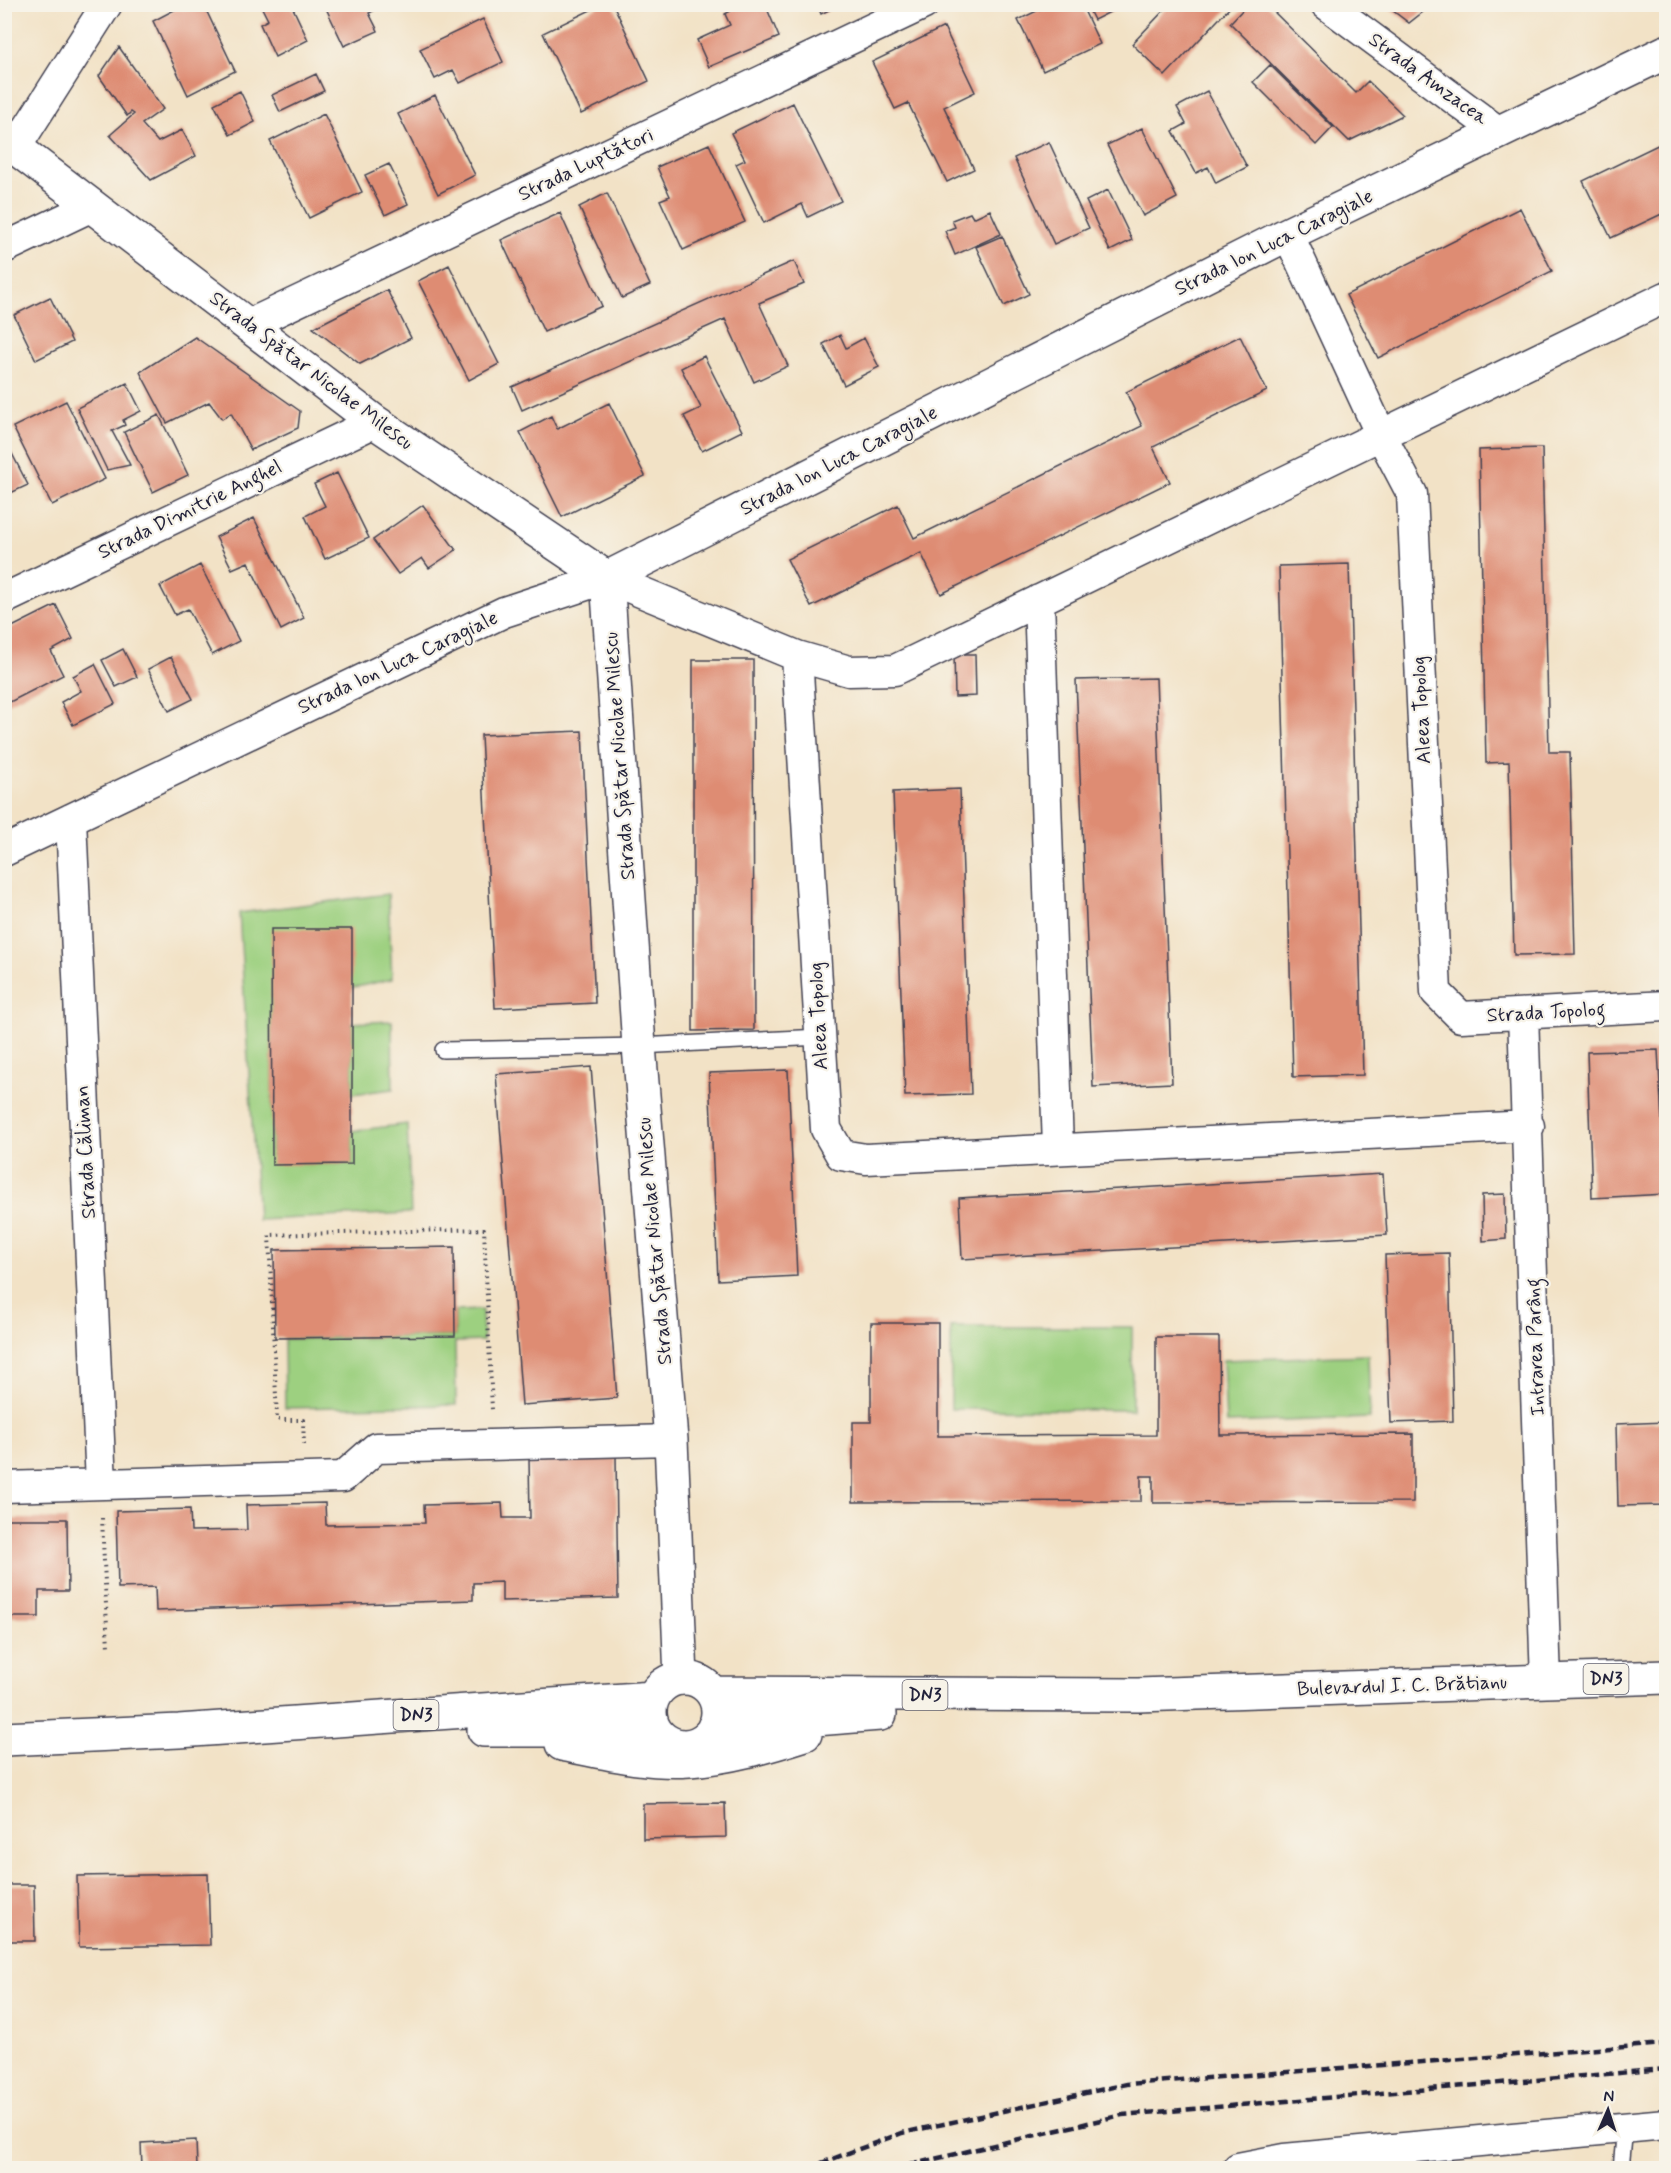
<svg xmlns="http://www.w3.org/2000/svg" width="1671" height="2173" font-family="Mynerve,sans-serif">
	<rect width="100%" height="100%" fill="#f7f3e8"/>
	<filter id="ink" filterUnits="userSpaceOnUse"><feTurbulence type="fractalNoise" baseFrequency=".0167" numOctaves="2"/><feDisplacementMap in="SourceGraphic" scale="12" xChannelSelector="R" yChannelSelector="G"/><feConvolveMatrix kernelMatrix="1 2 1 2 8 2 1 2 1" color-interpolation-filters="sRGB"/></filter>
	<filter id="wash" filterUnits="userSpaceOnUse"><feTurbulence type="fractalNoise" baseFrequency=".008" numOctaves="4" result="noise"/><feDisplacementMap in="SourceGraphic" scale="24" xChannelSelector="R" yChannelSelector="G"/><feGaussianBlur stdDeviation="1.35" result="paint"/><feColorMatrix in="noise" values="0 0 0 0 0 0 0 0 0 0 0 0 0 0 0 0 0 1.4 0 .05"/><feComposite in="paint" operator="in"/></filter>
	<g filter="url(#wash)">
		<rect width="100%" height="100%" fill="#f2e2c6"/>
		<path fill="#9dd080" stroke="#60795e" stroke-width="1.5" d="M388,894l4,85 -40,9 -80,-58v234h80v-33l55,-7 4,89 -153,7 -19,-307z
			M392,1021l1,68 -41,5v-71z
			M482,1310l1,31 -28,1 1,63 -171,3 -1,-69 171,-3v-25z
			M951,1327h181v83l-181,-1z
			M1368,1355l2,63 -144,5 -3,-63z"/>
		<g id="blocks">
			<path fill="#de8c73" d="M260,4h31l17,36 -33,17 -15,-33 8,-4z
				M324,4h63l-18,9 9,18 -34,15z
				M603,4h10l36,77 -68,33 -38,-81z
				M743,4h22l14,33 -70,30 -12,-27 33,-15 -5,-11z
				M817,4h24l-20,10z
				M1051,4h30l19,40 -57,27 -25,-51z
				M1086,4h40l-32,16z
				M1170,4h63l-68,72 -33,-32z
				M1248,4h18l90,89 12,-12 35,34 -54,26 -119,-118z
				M1384,4h49l-24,19z
				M176,9l30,1 29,61 -47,24 -35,-74z
				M483,19l20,43 -43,21 -7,-13 -18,9 -15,-30z
				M944,27l31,65 -31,15 30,62 -27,13 -39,-79 -13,6 -23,-47z
				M119,47l44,62 -21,15 16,18 24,-12 14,26 -45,24 -41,-45 24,-21 -3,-2 -4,4 -28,-40z
				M1270,65l63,62 -17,18 -63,-63z
				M316,74l8,17 -44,21 -8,-17z
				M240,91l15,31 -25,13 -16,-31z
				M1207,91l40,76 -31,16 -8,-16 -12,6 -23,-42 13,-7 -9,-17z
				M435,95l40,80 -37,19 -40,-80z
				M793,103l48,98 -33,16 -6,-13 -38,19 -28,-59 9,-4 -14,-27z
				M324,114l38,78 -53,26 -39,-77z
				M1142,128l35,70 -34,18 -36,-71z
				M1666,141v71l-55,26 -28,-57z
				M1049,142l40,86 -35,16 -40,-86z
				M709,144l36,78 -62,28 -23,-50 10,-4 -13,-29z
				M389,164l19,40 -23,11 -20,-40z
				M1108,190l24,50 -22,11 -24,-50z
				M607,193l43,92 -28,13 -43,-91z
				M1520,208l32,63 -174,87 -32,-63z
				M990,210l11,24 -46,21 -10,-24 10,-4 -3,-7 18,-7 3,5z
				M560,213l42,93 -58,26 -43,-92z
				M1002,236l27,58 -25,12 -28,-59z
				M794,261l10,23 -45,19 29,63 -34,16 -29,-63 -203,91 -10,-23z
				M449,265l50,99 -30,16 -51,-99z
				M387,290l24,48 -51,26 -47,-36z
				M50,297l22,45 -36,18 -22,-45z
				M840,335l6,13 18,-10 15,29 -35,18 -21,-41z
				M1240,336l27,55 -114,56 17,35 -229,112 -20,-41 -110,54 -24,-48 111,-54 16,33 228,-112 -16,-34z
				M195,337l105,74 -2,17 -47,22 -20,-37 -9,6 -13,-17 -42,21 -27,-51z
				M704,356l38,75 -40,20 -18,-35 17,-8 -20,-40z
				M127,383l14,28 -18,9 2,5 -13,6 18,34 -23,5 -30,-62z
				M66,401l39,78 -53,26 -39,-78z
				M609,403l36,73 -83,41 -42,-85 31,-16 6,13z
				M159,415l29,60 -35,17 -29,-60z
				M4,438l24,47 -24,11z
				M1542,448l7,304h21l5,202 -61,1 -5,-193 -23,1 -7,-313z
				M337,473l32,65 -44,21 -20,-43 20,-10 -11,-22z
				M423,505l33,45 -27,18 -7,-10 -24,16 -25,-34z
				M254,518l50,100 -23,12 -33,-68 -16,7 -16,-32z
				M1349,564l14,511 -70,2 -14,-511z
				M200,565l39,76 -27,14 -24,-46 -13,6 -15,-29z
				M56,605l17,34 -22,12 12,24 -59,30v-74z
				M123,649l14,28 -21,10 -14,-27z
				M954,654h21l1,42 -21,1z
				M171,657l22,42 -24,12 -21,-42z
				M693,660h60l1,370 -61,1z
				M95,664l20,40 -42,21 -12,-23 20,-11 -8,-15z
				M1156,678l16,405 -79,4 -17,-407z
				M582,731l13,272 -100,5 -14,-273z
				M960,789l11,305 -66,2 -12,-304z
				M271,929h81v235l-80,1z
				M1658,1050l8,144 -74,4 -5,-146z
				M591,1067l26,331 -95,7 -26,-331z
				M788,1070l9,206 -79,4 -9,-207z
				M1383,1174l4,61 -425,24 -3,-61z
				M1505,1194l1,45 -23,2 -1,-46z
				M454,1247l1,89 -180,2 -1,-88z
				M1449,1253l4,168 -62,2 -6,-168z
				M871,1323h67v113l218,-1v-98h63l1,98 193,-1v68l-260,1v-27h-12v25l-288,1v-80h18z
				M1666,1422v83l-48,1 -2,-82z
				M616,1456l2,142 -116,3v-19l-29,1v17l-317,11 -1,-24 -37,1 -2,-77 74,-2 1,22 56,-1 -1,-25 79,-2 1,22 99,-2 -1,-18 78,-2 1,15h27l-1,-60z
				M4,1519h63l1,72h-29v26h-35z
				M725,1803l1,34 -83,2v-35z
				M208,1874l2,71 -131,2 -2,-71z
				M4,1885h30l1,56h-31z
				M196,2140l1,28h-55l-1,-25z"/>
		</g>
	</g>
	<g filter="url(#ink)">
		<use href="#blocks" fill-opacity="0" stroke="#413f50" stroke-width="1.5"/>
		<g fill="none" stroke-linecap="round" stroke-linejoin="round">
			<defs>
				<path id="service" d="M443,1050l196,-4 182,-9
					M1621,2168l4,-40"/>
				<path id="minor" d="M1326,4l174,129
					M16,147l91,-143
					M1288,234l93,201 31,59 24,498 25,25 205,-11
					M4,248l88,-42
					M248,325l676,-321
					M4,599l371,-177
					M1039,600l19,548
					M797,656l29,473 15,26 25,4 663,-33
					M71,819l30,665
					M4,851l500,-239 103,-34 190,78 52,15 46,-1 771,-373
					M1523,1014l23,667
					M4,1487l339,-10 33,-29 295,-8
					M1238,2168l46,-9 382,-35"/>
				<path id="tertiary" d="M4,139l371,283 232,156 32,468 32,394 10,238
					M607,578l681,-344 378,-182"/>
				<path id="primary" d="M650 1712a34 34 0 1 1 68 0a34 34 0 1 1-68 0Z
					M712,1693l426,2 528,-18
					M714,1727l166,-13
					M484,1730h171
					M4,1739l175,-8 474,-33
					M562,1744c41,8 84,19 127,16 40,-3 78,-14 116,-26"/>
			</defs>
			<use href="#service" stroke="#413f50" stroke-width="18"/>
			<use href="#minor" stroke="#413f50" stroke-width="33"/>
			<use href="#tertiary" stroke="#413f50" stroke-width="36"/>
			<use href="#primary" stroke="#413f50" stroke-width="36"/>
			<path stroke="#413f50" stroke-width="4" stroke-dasharray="1.5 4.5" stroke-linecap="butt" d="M304,1445l-1,-25h-26l-8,-185 215,-6 8,181
				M102,1518l6,130"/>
			<use href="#service" stroke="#fff" stroke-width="15"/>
			<use href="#minor" stroke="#fff" stroke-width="30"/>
			<use href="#tertiary" stroke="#fff" stroke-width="33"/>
			<use href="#primary" stroke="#fff" stroke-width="33"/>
			<path stroke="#22223b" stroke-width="4.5" stroke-dasharray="9 4.5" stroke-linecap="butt" d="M808,2168l94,-35 225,-49 539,-40
				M896,2168l226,-53 544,-46"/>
		</g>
	</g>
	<g text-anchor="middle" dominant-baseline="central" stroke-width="4.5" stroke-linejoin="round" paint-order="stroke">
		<g fill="#f7f3e8" stroke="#62616f" stroke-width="1.5">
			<rect x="1583.5" y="1664" width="45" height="30" rx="4.5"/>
			<rect x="902.5" y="1680" width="45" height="30" rx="4.5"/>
			<rect x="393.5" y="1700" width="45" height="30" rx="4.5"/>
		</g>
		<g font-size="18" font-weight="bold" fill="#22223b">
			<text x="1606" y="1679">DN3</text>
			<text x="925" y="1695">DN3</text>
			<text x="416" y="1715">DN3</text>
		</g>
		<g font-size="20" fill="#22223b" stroke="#f7f3e8">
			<text transform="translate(1428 79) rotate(36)">Strada Amzacea</text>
			<text transform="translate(586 165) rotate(-25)">Strada Luptători</text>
			<text transform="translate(1274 243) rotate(-26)">Strada Ion Luca Caragiale</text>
			<text transform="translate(311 371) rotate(37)">Strada Spătar Nicolae Milescu</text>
			<text transform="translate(839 461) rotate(-27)">Strada Ion Luca Caragiale</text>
			<text transform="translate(190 510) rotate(-26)">Strada Dimitrie Anghel</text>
			<text transform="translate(398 663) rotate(-25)">Strada Ion Luca Caragiale</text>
			<text transform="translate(1422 710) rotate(-93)">Aleea Topolog</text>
			<text transform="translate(620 756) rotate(-94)">Strada Spătar Nicolae Milescu</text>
			<text transform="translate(1546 1013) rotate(-3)">Strada Topolog</text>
			<text transform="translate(819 1016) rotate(-93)">Aleea Topolog</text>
			<text transform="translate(86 1152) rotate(-93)">Strada Căliman</text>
			<text transform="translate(655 1241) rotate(-95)">Strada Spătar Nicolae Milescu</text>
			<text transform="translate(1536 1347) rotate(-92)">Intrarea Parâng</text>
			<text transform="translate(1402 1686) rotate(-2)">Bulevardul I. C. Brătianu</text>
		</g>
	</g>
	<rect width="1671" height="2173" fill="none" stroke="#f7f3e8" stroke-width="24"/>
	<g transform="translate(1608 2110) rotate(3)" stroke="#f7f3e8" stroke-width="4.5" paint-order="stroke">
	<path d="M0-4.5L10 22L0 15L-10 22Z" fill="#22223b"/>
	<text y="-9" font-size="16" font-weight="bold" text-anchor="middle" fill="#22223b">N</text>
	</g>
</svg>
